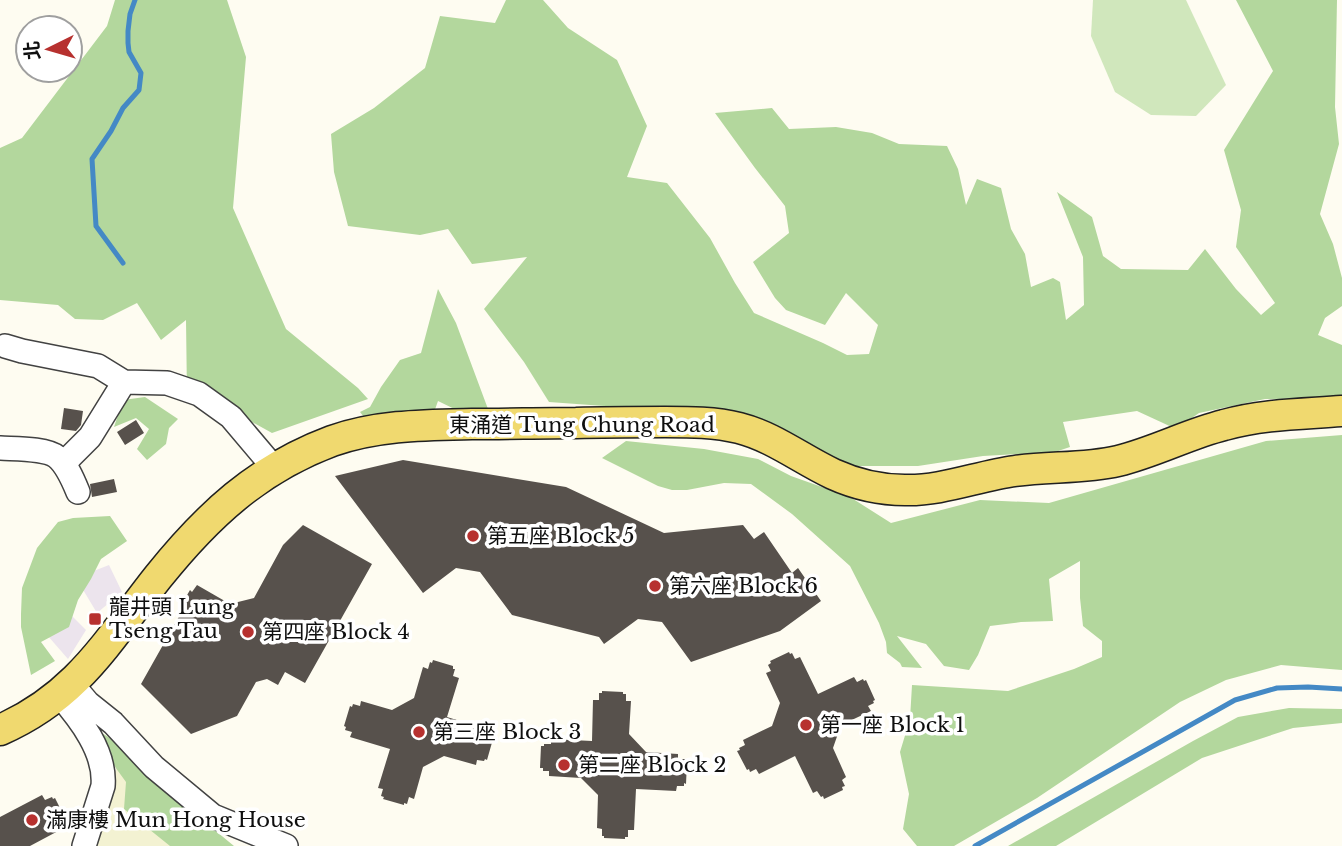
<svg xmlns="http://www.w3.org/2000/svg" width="1342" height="846" font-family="'Libre Baskerville','Noto Sans TC',serif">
	<rect width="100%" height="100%" fill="#fefcf1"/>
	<path fill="#ece4ed" d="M109,565l13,27 -25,21 -21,-35z
		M63,607l23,23 -18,29 -20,-23z"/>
	<path fill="#f3f2d2" d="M120,757l93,89h-122z"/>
	<path fill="#d0e7bc" d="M1093,0h93l40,85 -30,31 -45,-1 -36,-23 -24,-56z"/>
	<path fill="#b3d79d" d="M115,0h112l19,57 -13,151 53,121 72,59 10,11 -96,34 -40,-22 -45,-15 -1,-76 -25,20 -24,-37 -34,17 -28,-1 -17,-14 -58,-5v-152l22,-10 85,-112z
		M506,0h37l25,28 49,32 30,66 -20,51 40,6 43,55 25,45 19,30 69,30 24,12 22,-1 9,-29 -32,-32 -21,32 -39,-15 -11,-12 -22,-36 36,-29 -4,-27 -30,-38 -40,-55 57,-5 17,21 47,-2 36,6 27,11 48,2 11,23 8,36 11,-26 24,9 10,41 14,25 6,33 22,-9 7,4 6,38 18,-15 -1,-48 -26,-65 35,25 11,39 18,13 67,1 17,-21 31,40 25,26 14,-12 -39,-56 5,-37 -17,-60 49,-79 -37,-71h101l-2,107 4,37 -19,70 13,30 9,34v28l-17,12 -7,17 24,10v53l-77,1 -66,14 -23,16 -39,-18 -74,11 7,25 -15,5 -72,4 -65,10h-70l-134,-52 -165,-12 -25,-40 -40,-53 43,-52 -55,7 -24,-35 -28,6 -72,-9 -14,-54 -3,-38 43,-26 51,-40 15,-52 55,7z
		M438,289l18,34 32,86 -13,10 -37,-18 -6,17 -64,4 -8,-10 10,-5 11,-20 19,-27 21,-7z
		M145,397l33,22 -9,9 -3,16 -19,16 -10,-11 12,-20 -13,-11 -22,9 9,-27z
		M1342,435v235l-61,-5 -55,15 -46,22 -143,96 -83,48h-37l-14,-17 6,-35 -9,-42 10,-33 2,-34 96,6 66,-22 28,-12v-16l-19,-15 -3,-28v-37l-31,18 4,42 -32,1 -31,4 -12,29 -9,15 -25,-4 -18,-22 -29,-8 25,32 -20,-1 -2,-4 -13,-10 -1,-11 -7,-19 -29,-57 -58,-52 -41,-30 -27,-1 -37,7h-15l-14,-4 -56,-28 24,-17 78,8 54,10 33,17 59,21 41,26 89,-23 69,3 217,-62z
		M110,516l17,25 -26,18 -10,20 -13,21 -9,27 -28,15 14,19 -24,14 -10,-48v-13l1,-26 15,-40 21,-26 15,-4z
		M1289,708l53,1v14l-49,5 -91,30 -146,88h-48l185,-105 45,-24z
		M102,733l32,21 49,50 51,42h-64l-46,-37 2,-27 -32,-44z"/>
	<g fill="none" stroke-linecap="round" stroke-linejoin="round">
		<path stroke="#4489c5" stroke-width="5" d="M123,263l-27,-37 -4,-67 19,-28 12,-23 16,-18 2,-17 -12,-21 -1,-9v-12l2,-17 5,-14
			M975,846l260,-146 42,-12 31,-1 34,2"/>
	</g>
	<path fill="#57514c" d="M64,408l19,3 -2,14 -5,6 -15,-2z
		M136,420l8,13 -19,12 -8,-13z
		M403,460l163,27 98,46 79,-8 11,14 10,-7 28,41 6,-5 23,33 -41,30 -89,31 -29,-40 -24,-3 -34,25 -5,-7 -87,-22 -32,-43 -24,-4 -33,25 -88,-117z
		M114,479l3,13 -25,5 -2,-13z
		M303,525l69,39 -67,119 -20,-11 -7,13 -11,-6 -11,3 -19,34 -46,18 -50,-50 40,-71 1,-3 -3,-1 11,-19 2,2 5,-7 33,19 24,-6 29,-53z
		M789,652l1,2 2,-1 3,6 5,-2 18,37 36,-17 3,5 6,-3 1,2 2,-1 9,20 -2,1 1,2 -6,3 3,5 -30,14 -8,23 13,29 -4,3 3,6 -3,1 1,3 -19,9 -1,-3 -2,1 -4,-6 -4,2 -18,-37 -36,18 -3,-5 -6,3 -1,-3 -2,1 -10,-19 3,-1 -1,-2 6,-3 -2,-5 29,-14 8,-23 -14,-30 5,-2 -3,-6 3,-2 -1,-2z
		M433,660l20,6v3h2l-2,7 6,2 -12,39 39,12 -1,5 6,2v3h2l-6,21 -2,-1 -1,2 -7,-1 -1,5 -32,-9 -21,11 -9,32 -5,-2 -2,7 -3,-1v2l-21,-6 1,-2 -3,-1 2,-7 -5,-1 12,-39 -40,-12 2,-5 -7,-2 1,-3 -2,-1 6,-20 2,1 1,-3 7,2 1,-5 31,9 22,-12 9,-31 5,2 2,-7 2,1z
		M602,691l21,1v2h3v7h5l-2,33 17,18 32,2v5h7v3h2l-1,22 -2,-1v3h-7l-1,5 -40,-2 -2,41h-6v7h-3v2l-21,-1v-2h-2v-7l-5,-1 1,-33 -17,-17 -32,-2v-5h-6v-3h-3l1,-22h3v-2h7v-5l41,2 1,-41h6v-7h3z
		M42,795l3,5 7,-3 1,2 2,-1 10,20 -2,1 1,2 -6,4 2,5 -30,16h-30v-29z"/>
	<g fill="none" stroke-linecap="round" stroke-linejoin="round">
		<defs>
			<path id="minor" d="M5,346l17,5 76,15 26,16
				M0,448c14,1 46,0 57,9 10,8 16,23 21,35
				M65,466l5,-9 20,-20 34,-55 43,1 32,11 32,23 43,51
				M72,684l16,19 25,20 41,44 59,49 73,30
				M59,695c21,24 47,57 44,91l-19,60"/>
			<path id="major" d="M0,730c78,-34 108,-90 158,-153 49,-61 99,-108 174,-136 45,-16 93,-16 140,-17 34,0 69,-1 104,-1 30,-1 60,-1 89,-1 25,0 50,0 74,6 35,9 62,31 94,46 22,10 47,16 72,16 37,1 73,-14 110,-19 34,-5 69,-2 103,-10 37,-9 70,-27 106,-36 38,-11 79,-11 118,-14"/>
		</defs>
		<use href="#minor" stroke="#424242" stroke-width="26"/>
		<use href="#major" stroke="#202020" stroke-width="33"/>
		<use href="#minor" stroke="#fff" stroke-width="23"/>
		<use href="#major" stroke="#f0d96f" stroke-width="30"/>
	</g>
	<g fill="#b7312f" stroke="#fff" stroke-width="2.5">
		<circle cx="473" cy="536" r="7"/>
		<circle cx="655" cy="586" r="7"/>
		<rect x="88" y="612" width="14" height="14" rx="3.5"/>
		<circle cx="248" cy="632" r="7"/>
		<circle cx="806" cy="725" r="7"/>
		<circle cx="419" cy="732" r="7"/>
		<circle cx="564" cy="765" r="7"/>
		<circle cx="32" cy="820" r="7"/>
	</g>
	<g text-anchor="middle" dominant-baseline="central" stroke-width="7" stroke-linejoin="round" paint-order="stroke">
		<g font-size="21" fill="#0f0f0f" stroke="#fff">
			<text x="582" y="425">東涌道 Tung Chung Road</text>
		</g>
		<g font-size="21" fill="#0f0f0f" stroke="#fff" text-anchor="start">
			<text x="487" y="536">第五座 Block 5</text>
			<text x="669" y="586">第六座 Block 6</text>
			<text x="109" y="607">龍井頭 Lung<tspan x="109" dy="24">Tseng Tau</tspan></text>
			<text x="262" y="632">第四座 Block 4</text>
			<text x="820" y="725">第一座 Block 1</text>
			<text x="433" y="732">第三座 Block 3</text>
			<text x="578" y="765">第二座 Block 2</text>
			<text x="46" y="820">滿康樓 Mun Hong House</text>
		</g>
	</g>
	<g transform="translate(49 49) rotate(265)"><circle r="33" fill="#ffffff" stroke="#9f9f9f" stroke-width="2"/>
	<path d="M0-5L12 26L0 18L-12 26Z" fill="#b7312f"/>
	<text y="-10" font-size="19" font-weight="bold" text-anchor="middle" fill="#0f0f0f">北</text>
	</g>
</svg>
